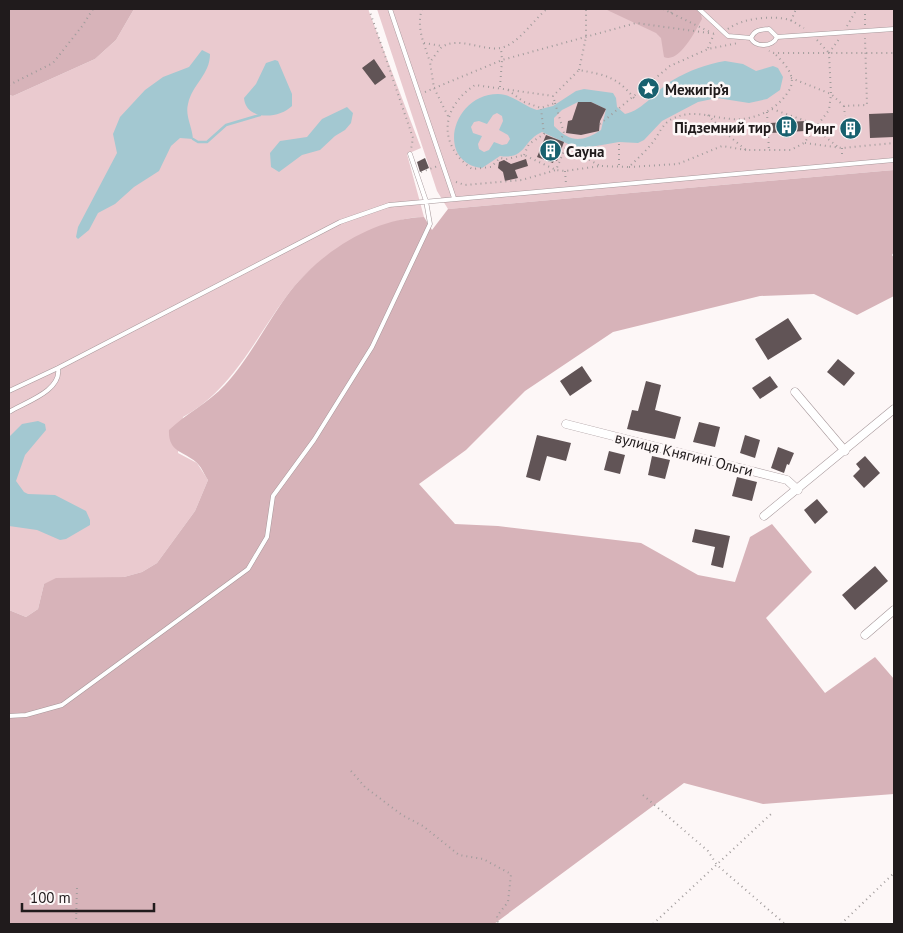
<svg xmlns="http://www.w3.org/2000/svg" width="903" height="933" font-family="'PT Sans',sans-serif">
	<rect width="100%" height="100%" fill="#fdf7f7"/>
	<path fill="#eacacf" d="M134,9h234l53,139 -14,6 17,63c-19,0 -34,6 -51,13 -33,13 -66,38 -87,67 -32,43 -54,93 -103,120l-5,36 19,10 11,17 -13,31 -38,52 -15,9 -18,5 -80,7 -6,25 -12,8 -17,-7v-515l4,1 82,-37 21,-19z
		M377,9h517v161l-446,39 -11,-18z"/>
	<path fill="#d7b3b9" d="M9,9h125l-18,31 -21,19 -82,37 -4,-1z
		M605,9h95l2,10c-6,11 -23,45 -38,38l-3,-19 -5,-5z
		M894,170v82l-2,3 2,3v38l-37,19 -43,-21 -54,2 -147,36 -88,59 -59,59 -47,34 36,40 43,2 143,17 57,32 37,7 15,-45 22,-13 40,48 -46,46 59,75 50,-36 19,22v115l-131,10 -79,-21 -190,141h-485v-314l17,7 12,-8 6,-25 12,-6 68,-1 18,-5 15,-9 38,-52 13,-31c-4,-6 -7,-14 -12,-18 -13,-11 -28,-10 -27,-32 18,-17 39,-27 56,-45 22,-23 42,-62 61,-88 30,-42 86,-79 138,-80l8,13 16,-21z"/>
	<path fill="#a3c8d1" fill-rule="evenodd" d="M202,50l8,4c0,21 -18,30 -22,50 -3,12 4,22 5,35l-13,-1 -9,8 -12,25 -25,16 -19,17 -17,9 -9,17 -11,9 -2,-2 2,-10 39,-74 -4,-19 7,-17 25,-27 18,-13 26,-10z
		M275,60l3,1 14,33v12c-13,13 -46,15 -48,-8l12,-14 10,-21z
		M725,61l18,3 13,7 17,-5 5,2 5,9 -3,13 -13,9 -18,4 -32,-5 -19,4 -36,19 -18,19 -6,3 -19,-1 -40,7 -37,-17c-19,8 -16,28 -42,24l-18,12c-47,-6 -30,-74 16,-74 14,0 26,12 39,16l16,-4 23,-15 8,-2 29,4 3,5 1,9 8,7c19,-4 32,-25 48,-34 15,-9 34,-16 52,-19zM578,102h13l15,7 -5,21c-20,13 -31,12 -47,-4v-8l8,-8zM497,113l5,3 1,5 -4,9 9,5 2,4 -3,5 -5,1 -8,-3 -5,8 -5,2 -5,-3 -1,-5 4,-8 -9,-3 -2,-6 3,-5 5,-1 8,3 6,-9z
		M347,107l6,6 -2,10 -6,7 -10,6 -15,14 -18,5 -23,17 -8,-5 -1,-14 10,-12 27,-4 15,-18z
		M38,421l7,3 1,6 -21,25 -9,26 8,11 4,2 27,1 31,16 4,9v5l-24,14 -6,1 -23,-10 -28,-4v-89l13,-13z"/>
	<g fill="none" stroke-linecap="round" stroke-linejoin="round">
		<path stroke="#a3c8d1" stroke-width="2.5" d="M193,139l5,3h9l19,-17 34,-10"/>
	</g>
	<path fill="#615456" d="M374,59l12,18 -11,8 -13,-17z
		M578,102h13l15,7 -6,12 -1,10 -18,4 -15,-2 2,-12 4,-1z
		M894,113v24l-24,1 -1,-24z
		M847,120l8,1 6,8 -8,7h-5l-5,-4v-8z
		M805,121v10l-35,2v-10z
		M546,135l18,7 -7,19 -3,-1 -1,3 -16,-6z
		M425,158l4,10 -9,4 -3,-10z
		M526,159l2,7 -13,4 3,8 -13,3 -2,-9 -5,-4 1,-6 5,-2 7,4z
		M788,318l14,21 -34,21 -13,-21z
		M838,359l17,14 -11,13 -17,-14z
		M582,366l10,15 -22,15 -10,-15z
		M770,376l8,11 -18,12 -8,-11z
		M646,381l15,4 -6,25 26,7 -6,22 -48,-10 5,-19 6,1z
		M699,422l21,5 -5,20 -22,-5z
		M537,435l34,8 -5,18 -19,-5 -7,25 -14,-4z
		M745,435l15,5 -5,18 -15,-5z
		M778,447l16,6 -5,12 -2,-1 -3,9 -13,-5z
		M609,451l16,4 -5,19 -16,-4z
		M652,456l18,4 -5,19 -17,-4z
		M865,456l15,17 -16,15 -11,-12 7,-7 -4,-5z
		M737,477l20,5 -5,19 -20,-5z
		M817,499l11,13 -13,12 -11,-14z
		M695,529l35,7 -7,32 -12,-3 4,-18 -23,-5z
		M875,566l13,15 -33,29 -13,-15z"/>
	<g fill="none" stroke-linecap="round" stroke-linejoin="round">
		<defs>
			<path id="service" d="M390,9l64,189
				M699,9l29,27 23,2
				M769,29l8,8c-4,10 -22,11 -26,1 4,-9 10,-8 18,-9z
				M777,37l117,-8
				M9,391l49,-23 282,-146 49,-17 505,-45
				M9,412c16,-10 53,-21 49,-44
				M9,716l17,-1 36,-10 186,-136 19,-32 6,-41 41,-56 58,-93 58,-123 -4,-23 -16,-47"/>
			<path id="minor" d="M795,392l50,59
				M566,424l221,56 11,10
				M764,516l130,-107
				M865,635l29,-25"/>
		</defs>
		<use href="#service" stroke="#a6979a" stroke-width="5"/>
		<use href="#minor" stroke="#a6979a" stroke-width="9"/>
		<path stroke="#a19c9c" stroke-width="2" stroke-dasharray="1 4" stroke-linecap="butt" d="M369,9l44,129 -2,11
			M422,9c-6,19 2,34 8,53
			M663,9l47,23
			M865,9v16
			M671,13l4,-4
			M791,21l5,-12
			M847,26l10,-17
			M728,29c14,-11 45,-14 62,-9 5,2 9,6 14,8
			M817,40l12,13h65
			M424,43l18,3
			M708,48l6,-14
			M829,53l10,-14
			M579,70l7,-33v-28
			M791,78l40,16 13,12 23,-1 -2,-67
			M9,85l44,-22 30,-38 10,-16
			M500,87l2,-27 -1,-12
			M508,90l16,12 17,6 14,-5 -2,-7
			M425,92l77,-32 134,-37 80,11
			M634,98c-18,-22 -29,-23 -55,-28l-26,26 -78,-11c-35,23 -37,60 -3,84l19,-2 9,-9 7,1 17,-4 32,15 9,1 35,-5 29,1c8,-8 17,-16 24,-25 6,-8 10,-19 19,-23 21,-11 39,-1 60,0 21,2 45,-9 56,-27 11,-15 -4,-29 -14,-39
			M555,103l9,30 -3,6
			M844,106l1,10
			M772,109l34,12 32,26
			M767,112l2,40
			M708,115l15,16 23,19h45l13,-7 25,-33 2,-16 -2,-41h-55l-5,-2
			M448,116l-14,-28 -4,-26c4,-5 8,-12 12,-15 16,-11 41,4 58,1 18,-3 33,-28 47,-39
			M600,124l70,-58 38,-17 30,-6
			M805,143l37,5 52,-5
			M842,148v10
			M524,155l5,-11 15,-10 -3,-25
			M619,165v-22
			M629,167l49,-3 44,-18 24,4
			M565,171l1,13
			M421,172l17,-6
			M456,182l9,3 57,-5 34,-10 10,-24 34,20
			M351,771l14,16 37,28 21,11 36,29 24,4 28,15 -3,28 -11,14 1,8
			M643,795l65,56 9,14 68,59
			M76,924l1,-37
			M653,924l118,-110
			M841,924l53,-51"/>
		<use href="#service" stroke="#fff" stroke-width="4"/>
		<use href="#minor" stroke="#fff" stroke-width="8"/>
	</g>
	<defs>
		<symbol id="sight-disc" viewBox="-11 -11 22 22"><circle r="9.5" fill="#18616f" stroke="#fdf7f7"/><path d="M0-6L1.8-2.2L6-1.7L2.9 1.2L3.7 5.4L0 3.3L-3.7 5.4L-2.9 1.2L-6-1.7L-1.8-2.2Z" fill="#fff"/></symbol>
		<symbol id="building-disc" viewBox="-11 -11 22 22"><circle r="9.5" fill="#18616f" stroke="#fdf7f7"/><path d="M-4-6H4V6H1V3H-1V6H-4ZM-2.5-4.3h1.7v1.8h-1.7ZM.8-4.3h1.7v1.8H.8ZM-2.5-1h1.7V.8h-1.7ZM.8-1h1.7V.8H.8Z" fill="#fff"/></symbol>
	</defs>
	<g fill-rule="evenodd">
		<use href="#sight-disc" x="636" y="76" width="25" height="25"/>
		<use href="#building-disc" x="774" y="114" width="25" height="25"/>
		<use href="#building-disc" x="838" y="116" width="25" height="25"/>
		<use href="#building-disc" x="538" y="138" width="25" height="25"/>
	</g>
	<g text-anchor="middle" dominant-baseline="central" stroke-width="5" stroke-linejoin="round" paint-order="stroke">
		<g font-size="15" font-weight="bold" fill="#201b1c" stroke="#fdf7f7" text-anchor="start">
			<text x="665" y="89">Межигір’я</text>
			<text x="771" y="127" text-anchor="end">Підземний тир</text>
			<text x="835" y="128" text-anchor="end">Ринг</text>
			<text x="566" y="151">Сауна</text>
		</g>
		<g font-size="15" fill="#201b1c" stroke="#fdf7f7">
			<text transform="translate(684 454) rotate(14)">вулиця Княгині Ольги</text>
		</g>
	</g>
	<rect width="903" height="933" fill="none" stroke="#201b1c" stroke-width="20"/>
	<path d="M22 903v8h132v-8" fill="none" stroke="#201b1c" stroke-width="2.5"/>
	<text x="30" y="903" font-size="15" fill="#201b1c" stroke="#fdf7f7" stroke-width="4" paint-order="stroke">100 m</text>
</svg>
